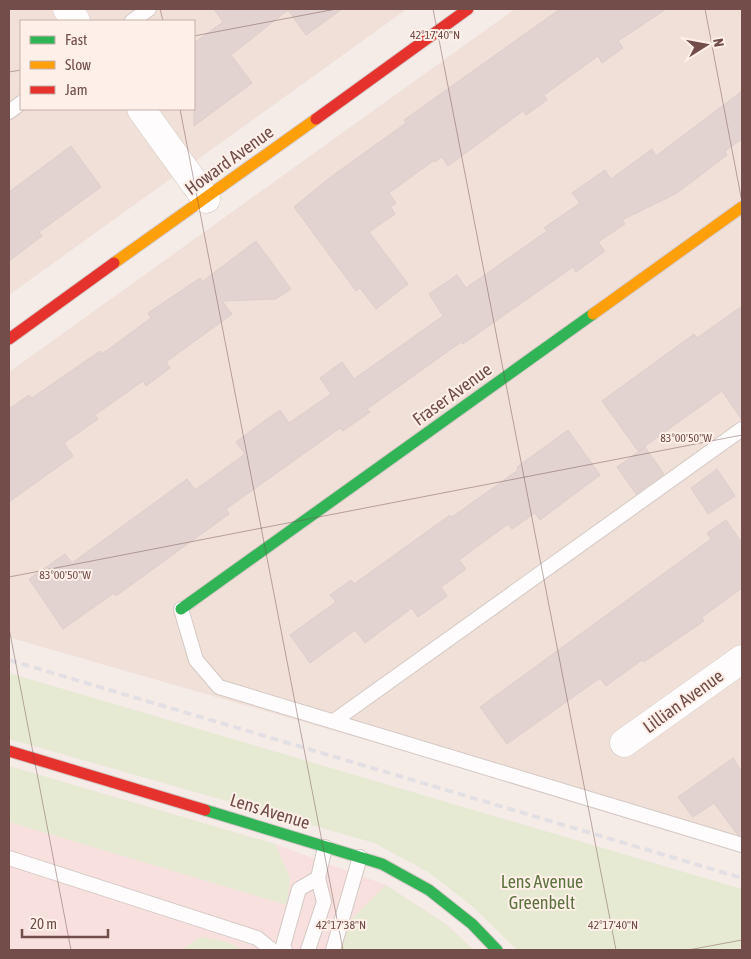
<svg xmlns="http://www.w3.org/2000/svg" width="751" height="959" font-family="'Asap Condensed',sans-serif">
	<rect width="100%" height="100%" fill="#f5ece8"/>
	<path fill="#f1e0d8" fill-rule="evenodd" d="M9,9h398l-398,286zM21,21h173v88h-173z
		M515,9h227v839l-731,-210 -2,-3v-263z"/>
	<path fill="#f8e0de" d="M9,766l266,78 111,41 64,42 23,23h-464z"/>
	<path fill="#e7ead3" d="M9,673l733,216v61h-225l-45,-44 -44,-34 -54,-29 -365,-104z
		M9,766l266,78 15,33 -3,28 -278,-83z
		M386,885l57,37 31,28h-133l10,-30z
		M201,937c14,3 30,3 40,13h-60z"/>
	<path fill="#e2d3d0" stroke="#dececa" d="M214,9h128l-36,26 -18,-25 -57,45 21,28 -58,43v-83l29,-21z
		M560,9h106l-48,32 5,7 -21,15 -4,-7 -54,39 3,5 -21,15 -3,-4 -75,55 -6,-9 -7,5 -2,-1 -44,32 7,10 -5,4 4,7 -26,18 39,52 -32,25 -16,-21 -4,3 -62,-84 38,-31 74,-53 -2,-3z
		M742,91v48l-17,12 2,4 -50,38 -55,27 3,4 -27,18 7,9 -29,21 -3,-5 -110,77 -2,-2 -94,67 3,3 -27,19 -3,-3 -114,81 3,5 -113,82 -2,-3 -51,36 -34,-50 36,-25 7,9 115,-84 8,11 50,-36 -9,-12 28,-21 16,-11 9,13 42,-29 -11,-16 22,-16 12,17 89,-63 -14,-22 28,-19 9,13 81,-57 -3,-3 36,-25 -8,-10 33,-23 6,9 41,-30 4,7z
		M71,146l30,41 -62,45 3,4 -33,25v-69z
		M256,241l35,48 -15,10 -54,2 10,13 -66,48 4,6 -24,18 -3,-5 -48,34 3,4 -34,24 9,13 -64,46v-93l20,-14 3,3 68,-47 2,3 49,-36 -3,-5 52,-35 3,3z
		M742,306v114l-20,-29 -84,60 -36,-50 92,-67 3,4z
		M568,430l32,45 -60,45 -5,-7 -23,16 -4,-5 -49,36 7,9 -25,18 6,9 -29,21 -6,-9 -47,35 -10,-13 -45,33 -20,-28 46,-33 -6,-7 21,-15 3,4 96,-69 2,2 66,-47 -1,-3z
		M645,447l19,27 -28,20 -19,-27z
		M717,469l18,27 -27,18 -17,-26z
		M726,520l16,23v45l-40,29 2,4 -60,41 -2,-2 -36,26 -6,-8 -93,66 -27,-37 231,-168 -4,-6z
		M733,758l9,14v64l-5,-2 -23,-31 -21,14 -15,-20z"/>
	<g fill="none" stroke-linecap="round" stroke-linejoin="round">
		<defs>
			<path id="lane" d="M132,21l17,-12
				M9,112l12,-9
				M181,609l15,51 23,27 523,158
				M334,721l408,-292
				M9,858l248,80 15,12
				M285,950l-2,-4 16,-57 19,-11
				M308,950l16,-48 -6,-24 7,-31
				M333,950l27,-93"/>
			<path id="street" d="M67,9l9,12
				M141,109l65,90
				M624,743l118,-84"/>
			<path id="fast" d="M181,609l412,-295
				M205,810l177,54 47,26 43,34 25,26"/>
			<path id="slow" d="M114,263l202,-144
				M593,314l149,-107"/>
			<path id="jam" d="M316,119l152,-110
				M9,339l105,-76
				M9,751l196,59"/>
		</defs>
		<use href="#lane" stroke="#d4c8c5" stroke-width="16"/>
		<use href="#street" stroke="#d4c8c5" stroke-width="29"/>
		<use href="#fast" stroke="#d4c7c4" stroke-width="13"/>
		<use href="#slow" stroke="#d4c7c4" stroke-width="13"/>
		<use href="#jam" stroke="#d4c7c4" stroke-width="13"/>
		<use href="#lane" stroke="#fefcfc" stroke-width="14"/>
		<use href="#street" stroke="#fefcfc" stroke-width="28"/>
		<use href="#fast" stroke="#30b455" stroke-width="11"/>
		<use href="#slow" stroke="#ff9f0a" stroke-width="11"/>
		<use href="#jam" stroke="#e5322d" stroke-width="11"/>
		<path stroke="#e2e0e4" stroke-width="4" stroke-dasharray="8 5" stroke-linecap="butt" d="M9,660l733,218"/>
	</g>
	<path fill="none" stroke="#724d49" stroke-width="1" stroke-opacity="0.45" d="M160,9l3,12M433,9l183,941M705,9l37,193M194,36l142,-27M9,72l12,-2M180,109l163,841M9,577l733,-142M9,628l62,322M688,950l54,-10"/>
	<g text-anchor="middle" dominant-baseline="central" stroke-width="4" stroke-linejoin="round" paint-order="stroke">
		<g font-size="18" fill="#724d49" stroke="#fef0e8">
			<text transform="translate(229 160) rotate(-36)">Howard Avenue</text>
			<text transform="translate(452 394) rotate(-36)">Fraser Avenue</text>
			<text transform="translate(683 701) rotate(-36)">Lillian Avenue</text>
			<text transform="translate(270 811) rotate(17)">Lens Avenue</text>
		</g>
		<g font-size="18" fill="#5c723f" stroke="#fef0e8">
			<text x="542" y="881">Lens Avenue<tspan x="542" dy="21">Greenbelt</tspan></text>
		</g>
	</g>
	<g font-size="12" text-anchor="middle" fill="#724d49" stroke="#fef0e8" stroke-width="4" stroke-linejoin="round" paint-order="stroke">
		<text x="435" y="39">42°17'40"N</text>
		<text x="686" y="442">83°00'50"W</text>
		<text x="65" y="579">83°00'50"W</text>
		<text x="341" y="929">42°17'38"N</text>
		<text x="613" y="929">42°17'40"N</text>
	</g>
	<rect width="751" height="959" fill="none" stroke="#724d49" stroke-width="20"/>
	<rect x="20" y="20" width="175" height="90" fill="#fef0e8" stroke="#c6afa8"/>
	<rect x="30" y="36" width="25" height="8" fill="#30b455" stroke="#c6afa8"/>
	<text x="65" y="45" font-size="15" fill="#724d49">Fast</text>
	<rect x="30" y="61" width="25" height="8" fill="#ff9f0a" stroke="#c6afa8"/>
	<text x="65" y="70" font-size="15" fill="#724d49">Slow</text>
	<rect x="30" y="86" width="25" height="8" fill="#e5322d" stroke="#c6afa8"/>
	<text x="65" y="95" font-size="15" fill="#724d49">Jam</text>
	<g transform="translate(706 45) rotate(79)" stroke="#fef0e8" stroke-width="4" paint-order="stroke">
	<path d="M0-4L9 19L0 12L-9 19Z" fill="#724d49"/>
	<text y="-8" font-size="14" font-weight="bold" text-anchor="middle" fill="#724d49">N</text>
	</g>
	<path d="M22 929v8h86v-8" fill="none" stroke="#724d49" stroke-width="2.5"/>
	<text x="30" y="929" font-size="15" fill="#724d49" stroke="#fef0e8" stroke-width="4" paint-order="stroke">20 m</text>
</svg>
